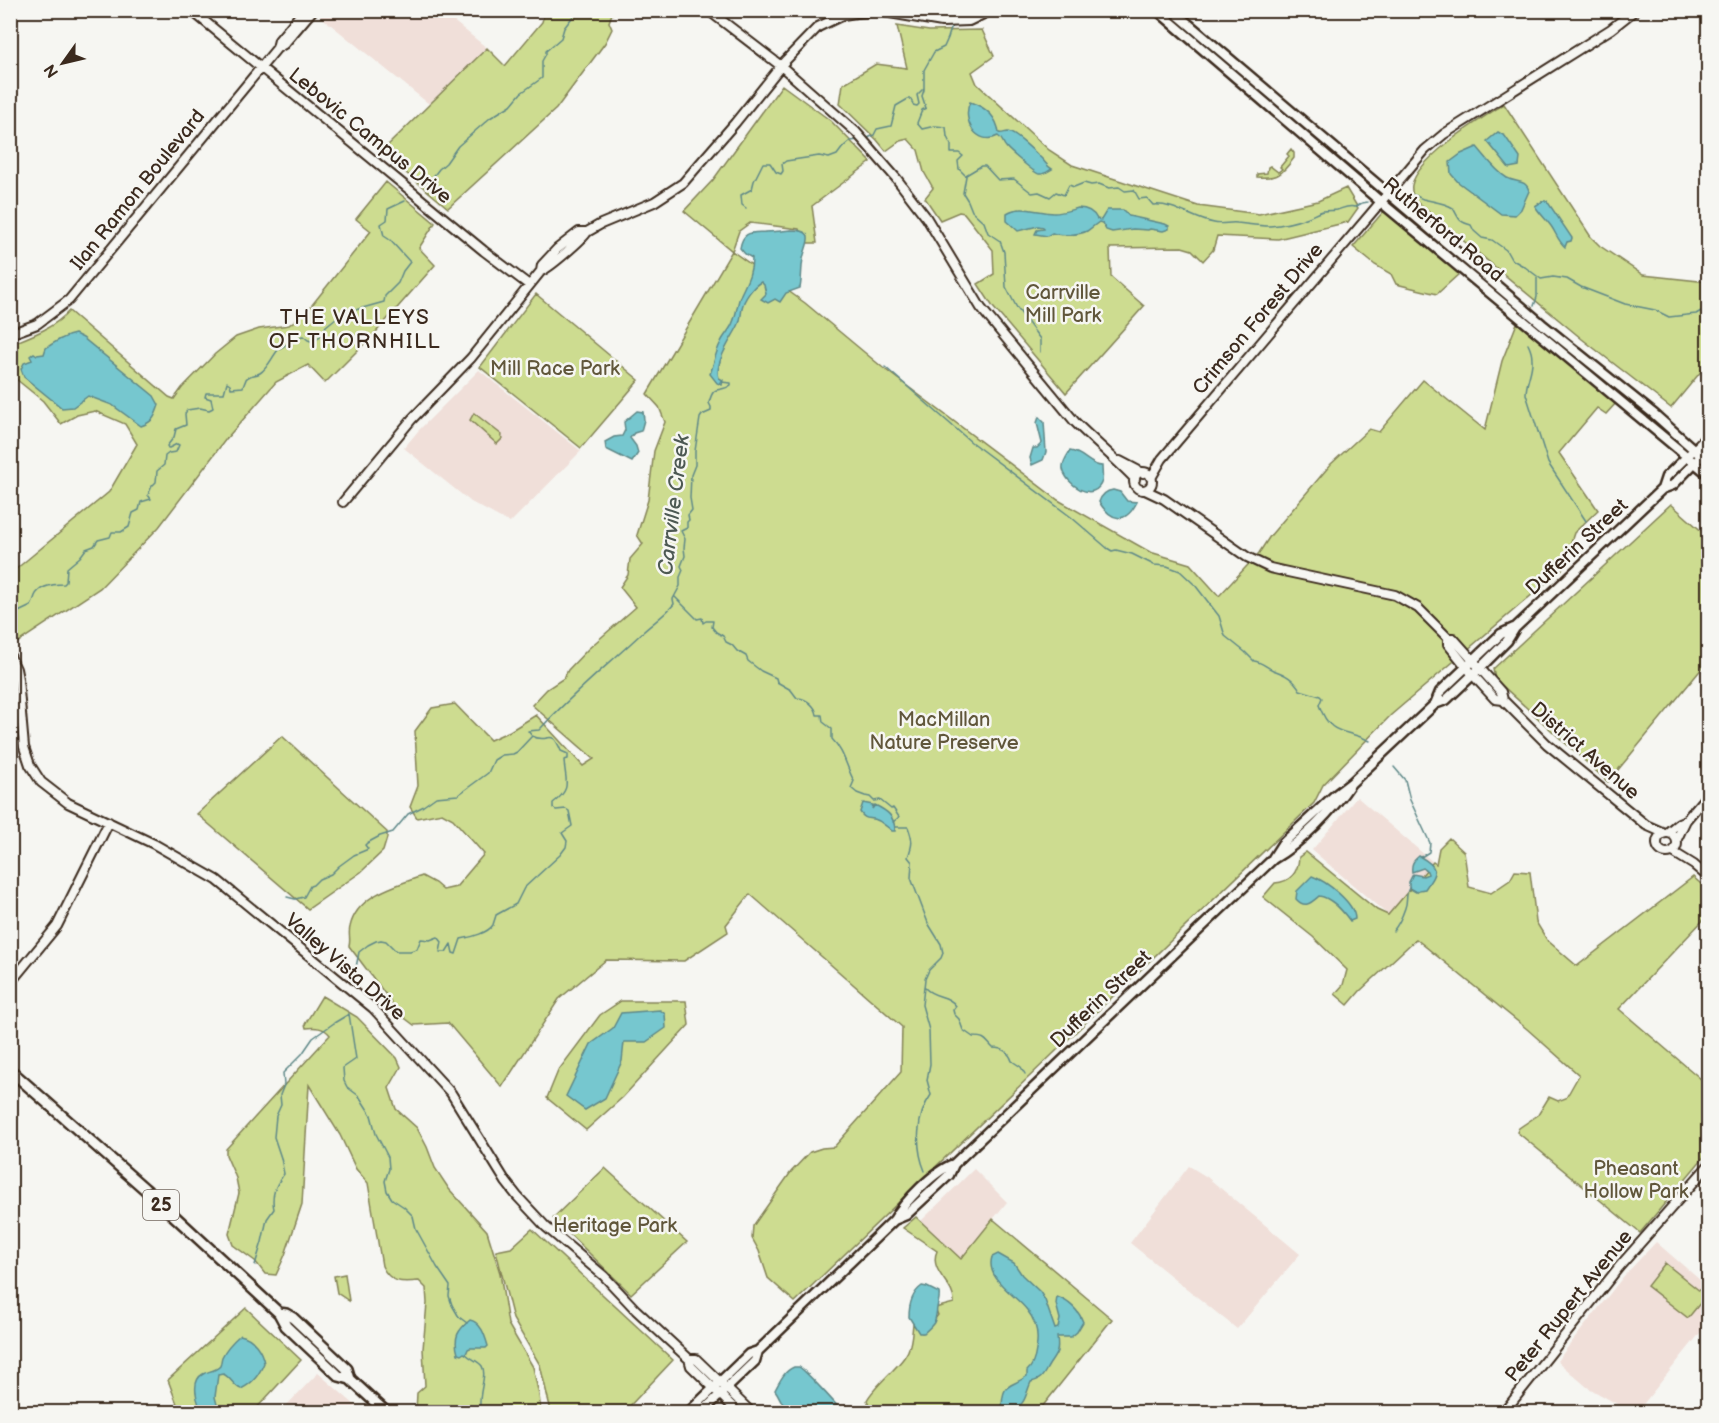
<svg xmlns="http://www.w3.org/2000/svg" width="1719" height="1423" font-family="'Balsamiq Sans',sans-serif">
	<rect width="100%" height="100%" fill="#f6f6f2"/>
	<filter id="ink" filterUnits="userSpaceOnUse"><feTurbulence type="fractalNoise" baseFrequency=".0167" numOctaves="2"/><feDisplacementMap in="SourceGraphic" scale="12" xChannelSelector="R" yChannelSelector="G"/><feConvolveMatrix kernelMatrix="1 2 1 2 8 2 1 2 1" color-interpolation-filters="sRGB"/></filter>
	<g filter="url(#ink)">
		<path fill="#f0dfd9" d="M324,10l117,1 46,37 -58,56 -109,-88z
			M479,370l102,81 -71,72 -39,-21 -67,-54 14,-17z
			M1357,797l76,65 -45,53 -76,-65z
			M1189,1166l18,11 93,77 -63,75 -107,-86z
			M974,1169l33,33 -46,57 -40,-38z
			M1656,1242l52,45v36l-71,89h-6l-44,-25 -30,-26 66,-84z
			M318,1373l45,39h-83z"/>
		<path fill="#cddc90" stroke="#848357" stroke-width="1.5" d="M545,11h68l-4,11 3,7 -7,14 -49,66 -108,99 -67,-56 106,-104 18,18 37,-44z
			M897,26l32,5 53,-1 12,26 -22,16 5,12 72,66 23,15 126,41 61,8 59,-13 28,-13 12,20 -10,14 -70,17 -61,-3 -4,14 -10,11 -11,-11 -10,-3 -72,1 1,29 33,29 -78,87 -73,-86 -15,-23 16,-10 -1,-24 -29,-37 -5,-1 -19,8 -15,-22 8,-10 -9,-16 -6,-22 -10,-11 -8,2 -14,10 -9,-11 -37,-36 3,-20 33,-20 31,4z
			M782,85l49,36 40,41 -59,44 5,37h-14l-4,-14 -49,-6 -11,8 -7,20 73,52 77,64 176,133 92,52 40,12 29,32 40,-43 11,-17 61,-72 38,-35 10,3 44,-52 62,50 17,-69 15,-38 99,80 -10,11 -9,-6 -38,45 39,57 -24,23 -12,36 -171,146 -68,70 -9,18 -519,499 -27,-24 -9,-27 -7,-13 1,-12 38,-54 19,-20 12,-4 12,-1 67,-75 1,-45 -152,-133 -24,31 2,7 -44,29 -78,-1 -47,39 -57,88 -54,-64 -34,2 -16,-12 -9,-14 -40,-53c2,-7 -1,-12 1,-19 7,-32 45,-41 72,-51l13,7 8,7 13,-3 28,-33 -31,-35 -11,-6 -25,5 -7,-11 8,-21 -3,-55 17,-23 23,-4 35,36 20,-9 26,-16 47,51 11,-7 -62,-54 15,-16 17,-11 4,-8 20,-21 48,-42 -16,-20 8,-12 2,-16 13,-15 -6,-9 11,-35 6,-49 11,-29 -6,-15 -12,-13 85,-143 -48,-40 29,-31z
			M1504,104l87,133 9,9 43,29 65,7v81l-37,45 -89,-69 -169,-140c0,-4 -2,-10 -1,-14 6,-28 69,-66 92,-81z
			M1291,149l3,4v5c-12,16 -16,21 -37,19v-3l10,-1 1,-6 2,-1 8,6 4,-3 -2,-2 9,-11 -2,-2z
			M386,182l49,41 -16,25 16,17 -59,67 -51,51 -17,-18 -32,17 -50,57 -67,88 -59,61 -83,55 -6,-14 -1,-55 99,-82 28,-48 -12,-20 -30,-13 -18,4 -16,9 -18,-23 -32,-26v-31c20,-8 43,-16 58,-33l100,86 5,2 8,-11 33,-34 21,-17 23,-8 30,-4 19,-15 63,-79 -15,-12z
			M1383,212l4,1 73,60 -23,21 -41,-10 -5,-10 -16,-9 -22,-18z
			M536,294l103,86 -58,68 -101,-81z
			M474,413l28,22 -1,1 2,2 -6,6 -27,-24z
			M1671,504l34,30 3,-2v129l-100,121 -113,-103 -2,-10z
			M282,736l105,96v6l-4,13 -22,21 -53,37 -111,-95z
			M1449,838l15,14 5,35 22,6 19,-13 5,-9 15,1 6,50 11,18 30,26 116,-89 15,13v25l-89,94 89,76v67l-68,81 -123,-101 2,-4 19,-13 11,-18 9,4 8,-3 13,-23 -52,-46 -111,-90 -56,52 -12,14 -13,-11 8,-9 4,-15 -34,-33 -50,-40 12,-14c16,-1 23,-10 24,-26l7,-5 71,58 11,5 45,-53 3,2 3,-16z
			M322,996l35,21 40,41 4,9 -12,21 7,21 21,19 10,19 8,21 14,21 38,42 13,42 8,51 25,43 6,28 2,17h-125l1,-19 8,-7 -2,-37 4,-46 -1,-15 -7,-7c-18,2 -29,2 -37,-15l-14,-83 -12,-14 -16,-34 -31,-50 -7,119 -17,51 -9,20 -11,-1 -10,-13 -22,-16 -4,-11 10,-41 -3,-15 -10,-23v-6l104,-114c-6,-8 -15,-8 -24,-7l-1,-4z
			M621,1001h65l3,24 -66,72 -37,33 -39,-32 11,-27 42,-56z
			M605,1168l82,74 -56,52 -78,-76z
			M916,1217l45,42 32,-40 119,100 -74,93h-166l-5,-12c10,-18 38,-37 42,-52 3,-8 3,-17 4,-24l9,9 7,-6 9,-12 -3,-7 19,-5c1,-19 -26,-32 -17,-52l-34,-23z
			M532,1229l141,131 -49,52h-74l1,-1 -11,-46 -27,-46 -17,-68 15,-3z
			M1665,1263l41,33 -18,22 -41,-32z
			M345,1274l4,27 -12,-8 -3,-17z
			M246,1308l55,52 -48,52h-73l-12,-32z"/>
		<path fill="#76c7cf" stroke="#5e8888" stroke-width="1.5" d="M970,102c15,5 27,15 29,31 3,1 6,-1 9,-1 7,1 28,21 34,27 4,4 5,7 10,10 -4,2 -8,6 -13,5 -3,0 -30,-23 -33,-27 -4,-4 -2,-7 -8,-11 -21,11 -37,-16 -28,-34z
			M1498,132l7,4 15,22 -1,8 -10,2 -22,-27z
			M1477,147c9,10 18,24 30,31 9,5 19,1 22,13l-8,18 -6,6 -14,-1 -43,-32 -7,-8 -1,-12 11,-8z
			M1543,201h4l25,37 -1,3 -4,1 -2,5c-7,-6 -9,-14 -14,-21 -5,-7 -11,-12 -16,-20z
			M1078,208c9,0 15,3 19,11l4,1 6,-10h16l6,6 36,8 4,2v3l-6,2 -13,-2 -2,1 -15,-1 -21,3 -6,-2 -4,-7 -3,-1c-4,3 -8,6 -12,9 -8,4 -27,5 -35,2l-5,3 -12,-2 2,-4 7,-1 -1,-2 -5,-1 -20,5 -11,-10v-8c14,-9 32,0 47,0 8,0 16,-3 24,-5z
			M791,230c27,0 15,13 12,29 -2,10 -1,20 -3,29l-14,5 -6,9 -5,-3 -7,4 -7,-4 5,-5 -2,-9 -3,-3c-8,4 -17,17 -19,26 -1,6 -1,12 -4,18 -7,14 -24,37 -19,52l4,2 -1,5 -5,-2 -7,-9c4,-10 5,-21 11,-32 3,-7 10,-13 12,-20 4,-9 4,-19 8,-28 6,-13 11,-21 11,-36l-7,-4 -5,-6c3,-18 12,-15 26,-16 8,0 16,-1 25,-2z
			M75,334l8,4 71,58 5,9c-4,12 -6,17 -18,21l-29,-21 -24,-9 -15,11 -11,1 -38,-31 -3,-8 3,-6 8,-3 -2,-4 4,-3 3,2 7,-1 2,-6c9,-6 18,-12 29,-14z
			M637,411l6,1 1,8 -3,11 -7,2 -4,5 6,8 2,7 -6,9 -26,-13 -1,-7 9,-5 8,-1 3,-6 -1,-8z
			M1039,417l5,5 2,30 -3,8 -11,5 -2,-7 3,-10h4l5,-5 -5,-20z
			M1070,451c13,1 20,15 32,15 0,5 1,11 0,15 -8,23 -36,4 -39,-12 -1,-7 4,-13 7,-18z
			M1113,490l7,2 7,9 10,1c-11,22 -25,20 -38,0 2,-6 7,-11 14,-12z
			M863,803l10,2 -1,4 3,-4c12,6 20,11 20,26h-3c-4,-4 -9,-7 -13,-10 -9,-5 -13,1 -19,-9z
			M1419,856c21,12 18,15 6,33l-6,1 -3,2 -7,-4v-6l4,-8 10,2 5,-2 -1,-3 -4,-3 -11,4c-1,-8 1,-11 7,-16z
			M1312,876c14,5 43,27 43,43l-5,2c-8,-11 -18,-23 -31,-25 -8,7 -14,13 -23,3l1,-8z
			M660,1010l5,4 1,14 -20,14h-22l-2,19 -17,37 -20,12 -19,-14 25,-52 22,-16 8,-15z
			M998,1254l16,9 8,12 18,17 5,8 10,29 3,-1 2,-9 -4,-15 1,-7c12,4 22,14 26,25l-6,10 -6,5h-14c2,15 0,16 -8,28 -6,10 -6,14 -18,17 -8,18 -3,22 -25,30l-4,-2c0,-29 7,-21 25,-34v-5c6,-5 8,-13 9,-21 3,-15 0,-29 -9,-40 -12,-16 -42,-31 -35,-53z
			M922,1286l5,1 12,6c1,6 -1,9 -2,15 -2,15 -1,14 -13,25h-5l-10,-16c0,-12 3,-24 13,-31z
			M470,1320c11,2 15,16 18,26l-2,2h-16l-2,1 -2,5 -2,-1 -3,2 -3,-1c-5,-17 0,-24 12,-34z
			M240,1335c13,2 22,16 24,28 -5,12 -11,20 -23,26 -8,-3 -10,-12 -18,-15l-5,1 -3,22 4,15h-16c-6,-9 -13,-31 0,-38 5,-3 13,-3 17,-8 1,-2 1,-6 2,-9 4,-9 10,-15 18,-22z
			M794,1367c2,0 3,0 5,0 5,2 40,40 43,45h-50c-10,-4 -11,-14 -17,-22 5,-9 9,-19 19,-23z"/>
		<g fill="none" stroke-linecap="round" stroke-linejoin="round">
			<path stroke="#5e8888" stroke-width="1.5" d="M923,10h8
				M953,17v-7
				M952,25l-4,13 -4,9 -10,5 -10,18v20l-2,6 4,12 -4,2 -5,13 5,6 13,-3 11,1 1,10 4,8v8h8l4,3 -5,5 1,8 6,6
				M866,139l8,-4 3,-6 14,-3 5,-20 12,-7h3l2,6 4,1 2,-2 -2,-9 7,-7
				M966,175l15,-9h4l13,14 16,-1 18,14 7,-1 11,5 6,-5 8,3 5,-10 5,2 10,-4 7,2 8,-1 10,4 10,-1 6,4 9,-1 5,9 8,-1 6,7c21,-2 40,14 61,18 7,2 16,-1 23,0 11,1 21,3 33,3 12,-1 25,-4 36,-8 6,-2 12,-6 17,-7 5,-1 9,0 14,-1 7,-2 11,-5 18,-3l7,-4 6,-1
				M966,176l-3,17 5,8 4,10 12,11 4,11 12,8 4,11 2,35 11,21 23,31v13
				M426,186l13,-17 7,-6 12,-17 32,-28 21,-13 10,-12 21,-15v-17l4,-7v-3l15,-13 3,-10 14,-18
				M1409,195c7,-1 8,2 14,4 10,3 20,3 30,9 6,10 5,14 18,17l3,6 8,7 10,2 14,10 5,9 14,8 16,12 12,-2 14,2 14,8 44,17 30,6 14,7 27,-3 12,-7
				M746,208l-4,-3 -1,-10 11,-6 2,-8 9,-18h7l6,9 5,2 2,-3 -1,-7 4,-3 33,-5 10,2 8,-3 6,-8 7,-6 9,-1
				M1534,306l3,-9v-19
				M1528,344c2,4 4,10 4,15 1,11 -6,23 -6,35l22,69 38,58
				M885,367l86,75 100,75 36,31 5,3 4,-1 16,4 22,11 13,1 13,5 15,14 24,31 6,20 20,16 9,9c8,1 12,6 19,9 12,4 21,9 27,20l20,6 2,2 -3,7c12,33 25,23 51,36
				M168,448l-1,-2 7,-9 2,-8 10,-4 -1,-11 2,-4 13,-2 9,2 4,-2 -2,-9 -6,-2 1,-4h18l3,-11 3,2 1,4 12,-1c0,-1 3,-7 3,-8 4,-5 9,-3 14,-6 8,-5 12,-16 18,-23 4,-3 22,-14 25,-14l5,4 6,2 8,-8 4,-8 15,-12 43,-12 1,-6 13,-13 5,-12 7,-9 -20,-22 -6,-4 -3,-12 6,-4 1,-11 17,-8
				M675,597l22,22 5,-1 1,5 3,-2h7l-1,6 4,5 7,4 3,6 6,3 5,6 9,5 2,5 13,10 15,7 1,4 14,8 6,8c9,0 19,8 20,17h5l1,7 9,7v10c12,12 14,27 22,42l-3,7 6,5 8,3 5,1 4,4 6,-1 11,9 2,-1 6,9 -6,5
				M10,616l21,-10c2,-3 3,-7 4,-10 5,-11 19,-12 29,-12l2,-2 1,-14 13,-11 6,-8 8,-3 4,-6 12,-3 2,-5h9l8,-5 4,-14 6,-3 2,-8 10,-3 -3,-4 4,-9 4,-4 1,-11 7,-6 1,-9 4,-3 7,-1 3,-7 -2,-1 -8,4
				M1394,767l11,13 5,20 20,43 -1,9 -8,5
				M896,827h12c5,14 5,16 0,30l4,5 -1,16 17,45 13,21 2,9 -2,5 -12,12 -4,9 -3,26 7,25 1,34 -3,16 4,15c-15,21 -16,52 -6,76
				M287,897l8,2 9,-2 6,-11 3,-1 6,-6 12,-5 8,-8 15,-11 12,-5 2,-1 -3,-4 2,-2 13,-7 13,-4 15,-18 14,-7 14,-10 22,-2 30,-22 6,-13 8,-5 11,-1 4,-2 15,-16 -4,-5 11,-1 2,-2c32,-35 68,-64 102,-96 11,-10 22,-17 31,-28l-1,-5 7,-13v-9l3,-7 -2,-4 4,-10 -1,-8 1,-9 -4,-8 6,-3v-6l2,-2 -1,-5 4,-5 -2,-12 1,-23 4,-10v-14l5,-33 2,-3 9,-4v-4l-2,-4c5,-21 11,-9 22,-18v-2l-10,-1
				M1393,931c6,-7 9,-14 12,-23 3,-7 0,-13 4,-20
				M354,978l5,-26 9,-7 8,-4 5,-1 5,1 10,10h14l7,-2 4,-10 9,1 8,-3 4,5 -2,10h6l5,-8 2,9 3,1 5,-15c9,-2 26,-5 32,-14 0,-1 3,-9 3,-10l20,-11 8,-16 36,-33 6,-8 1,-6 -5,-8 10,-7 -3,-15 -3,-2 -10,1 -3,-2v-5c20,-15 12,-22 11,-43l4,-1v-5l-7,-3c-10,-25 -12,-6 -29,-15
				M925,988c9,10 24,7 31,18l-3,4 1,4 5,5 4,11 10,7c13,0 12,3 20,11 9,0 16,4 19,13l9,6 4,7
				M255,1265l7,-23 5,-23 7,-10c-3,-14 1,-23 10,-35l-3,-16 -7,-21 2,-21 5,-11 -1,-10 4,-10 -1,-12 19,-19 11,-16 21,-15 15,-9 7,45 -13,9 1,13 3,6 12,9 12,19 5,19 12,23 1,12 -4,12 2,10 5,8 12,8 9,9 3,13 5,9 16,29 13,19 -1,10 3,9 7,12 8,6
				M466,1354c5,5 12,7 16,12 6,10 -6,31 -1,46"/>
			<defs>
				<path id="tertiary" d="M191,10l293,241 45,34
					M708,10l73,56 75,66 40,46 30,39 55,91 94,114c20,20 41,37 60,57
					M277,48l7,-4 29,-34
					M541,271c7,-2 42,-32 46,-39
					M10,334l27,-10 32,-24 208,-252 2,-8 25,-30
					M1120,461l23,12
					M1134 481a9 9 0 1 1 18 0a9 9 0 1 1-18 0Z
					M1151,478l11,-19 263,-309 19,-16 167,-105 24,-19
					M1145,490l19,9 83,58 23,11 13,3 112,24 23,13 30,30h5l48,54 2,8 44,44 99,81 18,8
					M343,502l69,-83 59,-61 70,-87 1,-6 15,-16 22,-17h8l14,-8 53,-22 29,-19 52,-60 50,-62 33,-34 25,-12 13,-2 22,-2 64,11 27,-1 23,-11
					M1448,638v6l25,31 22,24 8,1
					M10,656l6,13 2,10 6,68 6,18 11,17 27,21 86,41 63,36 156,128 78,85 55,89 11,14 29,31 58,49 32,34 53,49 2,7 47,46
					M1668,832l11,-9 7,-3
					M1657 843a10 10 0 1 1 20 0a10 10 0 1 1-20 0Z
					M1677,839l9,-19 22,-26
					M1673,852l21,13 14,12
					M10,983l47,-57 52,-104
					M689,1359h7l55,53
					M1504,1412l115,-145 89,-101"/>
				<path id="secondary" d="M1157,10l231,198 320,266
					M1172,10l370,314 112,90 54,48
					M1662,489l4,-12 42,-41
					M1435,704l5,-12 61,-58 13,-6
					M1273,858l9,-14 52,-48 17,-13 84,-79 11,-4 34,-32 27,-27 8,-13 147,-139 11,-4 35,-36
					M894,1220l12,-5 43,-40 5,-11 319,-305c28,-16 60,-49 78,-76
					M689,1412l60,-58 9,-3
					M702,1412l53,-51 3,-10 136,-131c10,-18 41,-50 60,-56"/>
				<path id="primary" d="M10,1070l135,119 134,124 7,13 53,50 11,3 36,33
					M279,1313l7,1 7,4 54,51 3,10"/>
			</defs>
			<use href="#tertiary" stroke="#3b2a1e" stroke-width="12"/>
			<use href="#secondary" stroke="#3b2a1e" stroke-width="13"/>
			<use href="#primary" stroke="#3b2a1e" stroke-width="14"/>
			<use href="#tertiary" stroke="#f6f6f2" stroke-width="8"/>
			<use href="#secondary" stroke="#f6f6f2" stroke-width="8"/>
			<use href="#primary" stroke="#f6f6f2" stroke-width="9"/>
		</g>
	</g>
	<g text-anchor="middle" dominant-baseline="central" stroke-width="5" stroke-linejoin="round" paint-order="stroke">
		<rect fill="#f6f6f2" stroke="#73675e" stroke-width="1.5" x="143" y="1190" width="36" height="30" rx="4.5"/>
		<g font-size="18" font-weight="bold" fill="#3b2a1e">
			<text x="161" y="1205">25</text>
		</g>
		<g font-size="20" fill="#3b2a1e" stroke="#f6f6f2">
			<text transform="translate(370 136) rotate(39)">Lebovic Campus Drive</text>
			<text transform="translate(138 190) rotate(-51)">Ilan Ramon Boulevard</text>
			<text transform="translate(1443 230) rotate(40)">Rutherford Road</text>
			<text transform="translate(1258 319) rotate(-50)">Crimson Forest Drive</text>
			<text transform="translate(1577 547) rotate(-43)">Dufferin Street</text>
			<text transform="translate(1585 751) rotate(41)">District Avenue</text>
			<text transform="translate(345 967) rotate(41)">Valley Vista Drive</text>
			<text transform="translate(1101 999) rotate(-44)">Dufferin Street</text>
			<text transform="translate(1569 1306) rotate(-51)">Peter Rupert Avenue</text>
		</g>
		<g font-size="20" fill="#60563a" stroke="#f6f6f2">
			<text x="1063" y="293">Carrville<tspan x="1063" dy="23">Mill Park</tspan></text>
			<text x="555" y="369">Mill Race Park</text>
			<text x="944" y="720">MacMillan<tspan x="944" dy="23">Nature Preserve</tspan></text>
			<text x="1636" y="1169">Pheasant<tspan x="1636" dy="23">Hollow Park</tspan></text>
			<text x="615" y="1226">Heritage Park</text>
		</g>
		<g font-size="21" letter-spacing="1.5" fill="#3b2a1e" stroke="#f6f6f2">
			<text x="355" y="317">THE VALLEYS<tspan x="355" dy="24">OF THORNHILL</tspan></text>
		</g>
		<g font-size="21" font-style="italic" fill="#4d5953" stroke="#f6f6f2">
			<text transform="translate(674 505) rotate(-83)">Carrville Creek</text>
		</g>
	</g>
	<rect width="1719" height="1423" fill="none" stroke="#f6f6f2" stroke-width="36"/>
	<rect x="18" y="18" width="1683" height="1387" fill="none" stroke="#3b2a1e" stroke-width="2" filter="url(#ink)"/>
	<g transform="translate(63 63) rotate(236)" stroke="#f6f6f2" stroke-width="4.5" paint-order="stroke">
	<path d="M0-4.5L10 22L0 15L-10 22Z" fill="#3b2a1e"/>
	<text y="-9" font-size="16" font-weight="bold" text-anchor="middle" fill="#3b2a1e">N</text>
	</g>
</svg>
